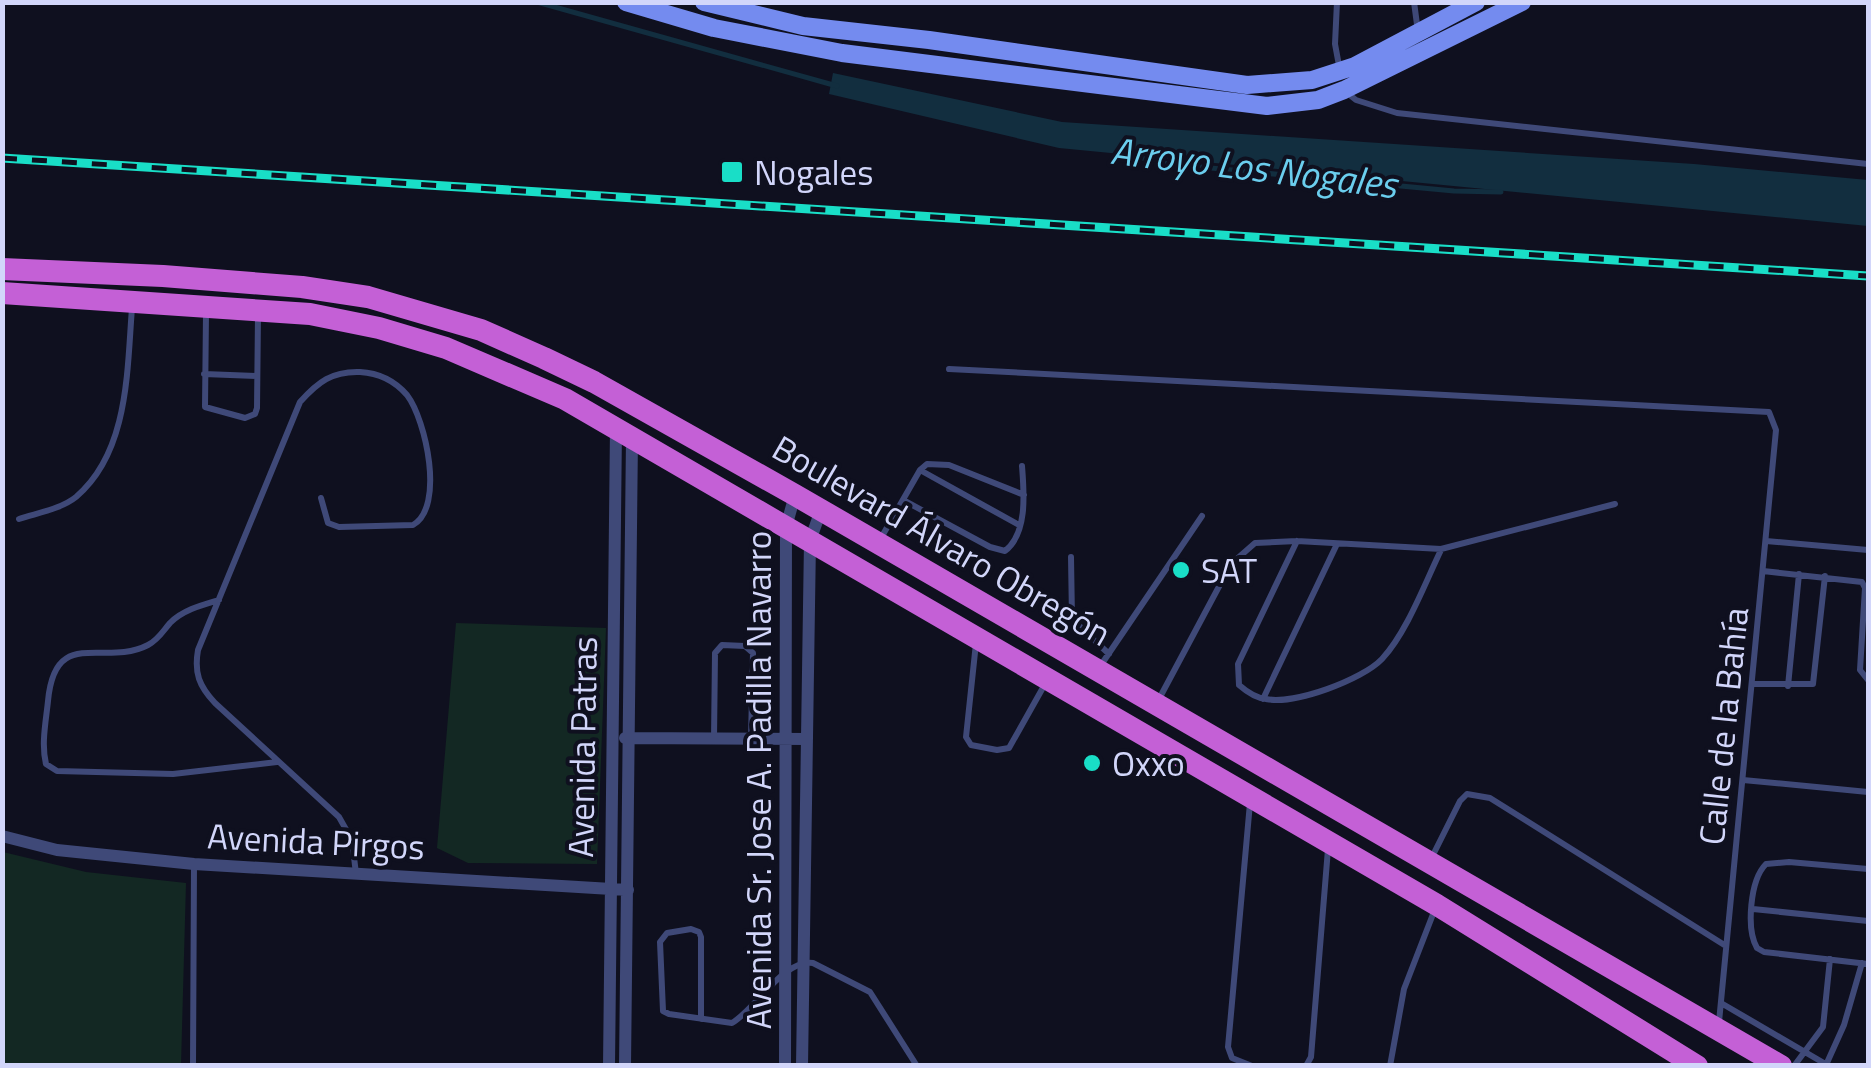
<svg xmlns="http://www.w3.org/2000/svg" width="1871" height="1068" font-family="'Titillium Web',sans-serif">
	<rect width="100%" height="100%" fill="#0f101f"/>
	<path fill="#132823" d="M456,623l150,5 -9,236 -129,-1 -31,-15z
		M3,852l83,20 100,11 -5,182h-178z"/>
	<path fill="#122e3f" d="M833,73l229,49 632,42 174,16v46l-809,-78 -230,-54z"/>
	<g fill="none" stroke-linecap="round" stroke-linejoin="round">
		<path stroke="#122e3f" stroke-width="5" d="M537,2l300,84
			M1125,154l43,10 286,27 47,1"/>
		<path stroke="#3f4978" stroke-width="6" d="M1337,2l-2,42 5,27
			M1414,2l4,30
			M1346,92l10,8 41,13 471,51
			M206,313l-1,94 40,11 10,-4 2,-6 1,-93
			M949,369l820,43 7,18 -57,592
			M204,374l53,2
			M920,470l99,55
			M321,498l7,25 11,4 74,-2c32,-18 13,-105 -6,-130 -13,-15 -28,-22 -47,-23 -28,-1 -42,10 -60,30l-102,248c-4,23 1,36 17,53l124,114 13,23 4,34
			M903,500l87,47 15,4c23,-18 19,-59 17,-85
			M19,519c18,-6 42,-10 57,-22 53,-45 51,-127 56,-189
			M881,538l39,-68 7,-6 22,1 75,30
			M1297,541l-59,123 1,21c8,7 17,13 27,14 28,6 96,-19 116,-40 25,-27 43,-76 59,-109
			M1766,541l102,9
			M1071,557l1,62 37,35
			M1763,571l99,11 3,6 -5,82 8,10
			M219,600c-17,5 -36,10 -49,23 -7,8 -12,17 -22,22 -44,23 -93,-20 -100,56 -2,20 -7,43 -2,63l11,7 116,3 104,-12
			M976,643l-10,94 5,8 26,5 12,-2 36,-64
			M1101,665l101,-149
			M1752,684h61l12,-108
			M1788,686l11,-112
			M1159,699l72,-135 24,-21 42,-2 144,8 174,-45
			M1263,699l74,-155
			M714,739l1,-86 7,-8 23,1 8,7 -2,85
			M1743,780l125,12
			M1250,803l-22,244 4,11 20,8
			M1432,857l28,-56 7,-7 23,4 236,148
			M1868,869l-79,-7 -23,2c-16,16 -20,65 -9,84l7,4 104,12
			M1753,909l115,12
			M1721,1003l108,63
			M701,1019v-82l-2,-5 -8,-3 -24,4 -7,9 3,69 6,3 63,9c24,-14 51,-64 81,-60l57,29 47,74
			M1826,1065l18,-40 18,-62
			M193,1066l1,-201
			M1306,1066l5,-9 17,-208
			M1390,1066l14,-77 31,-80
			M1794,1066l29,-39 7,-68"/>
		<path stroke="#3f4978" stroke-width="12" d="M625,738l182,1
			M2,836l55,14 137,14 434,26
			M609,1066l7,-638
			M625,1066l7,-628
			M785,1066l1,-539 9,-32
			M802,1066l8,-525 11,-31"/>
		<path stroke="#748bef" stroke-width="18" d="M626,2l88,26 128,25 425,53 51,-6 26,-10 178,-88
			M704,2l99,24 126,14 318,45 65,-5 43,-14 121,-64"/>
		<path stroke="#c460d6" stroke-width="22" d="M2,269l161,7 139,11 66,10 113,33 63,28 50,24 201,113 986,571
			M2,293l308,21 69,14 67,20 119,51 872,506 260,161"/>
		<defs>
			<path id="rail" d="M2,158l1866,118"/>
		</defs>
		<use href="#rail" stroke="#19dec7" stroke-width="9"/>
		<use href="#rail" stroke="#0f101f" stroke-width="5" stroke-dasharray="15" stroke-linecap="butt"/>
	</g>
	<g fill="#19dec7" stroke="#0f101f" stroke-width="4">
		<rect x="720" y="160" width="24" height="24" rx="5"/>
		<circle cx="1181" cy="570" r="10"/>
		<circle cx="1092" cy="763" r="10"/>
	</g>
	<g text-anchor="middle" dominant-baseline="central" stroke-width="8" stroke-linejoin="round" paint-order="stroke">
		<g font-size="35" fill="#d2d6fa" stroke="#0f101f" text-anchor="start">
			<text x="754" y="172">Nogales</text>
			<text x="1201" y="570">SAT</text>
			<text x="1112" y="763">Oxxo</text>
		</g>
		<g font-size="35" fill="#d2d6fa" stroke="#0f101f">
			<text transform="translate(942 540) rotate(30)">Boulevard Álvaro Obregón</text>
			<text transform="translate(1723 726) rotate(-84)">Calle de la Bahía</text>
			<text transform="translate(582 747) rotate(-89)">Avenida Patras</text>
			<text transform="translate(758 780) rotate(-90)">Avenida Sr. Jose A. Padilla Navarro</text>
			<text transform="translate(316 841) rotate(3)">Avenida Pirgos</text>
		</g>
		<g font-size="38" font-style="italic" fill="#6bceee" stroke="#0f101f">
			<text transform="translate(1254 167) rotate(7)">Arroyo Los Nogales</text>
		</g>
	</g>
	<rect width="1871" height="1068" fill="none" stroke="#d2d6fa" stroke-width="10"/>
</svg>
